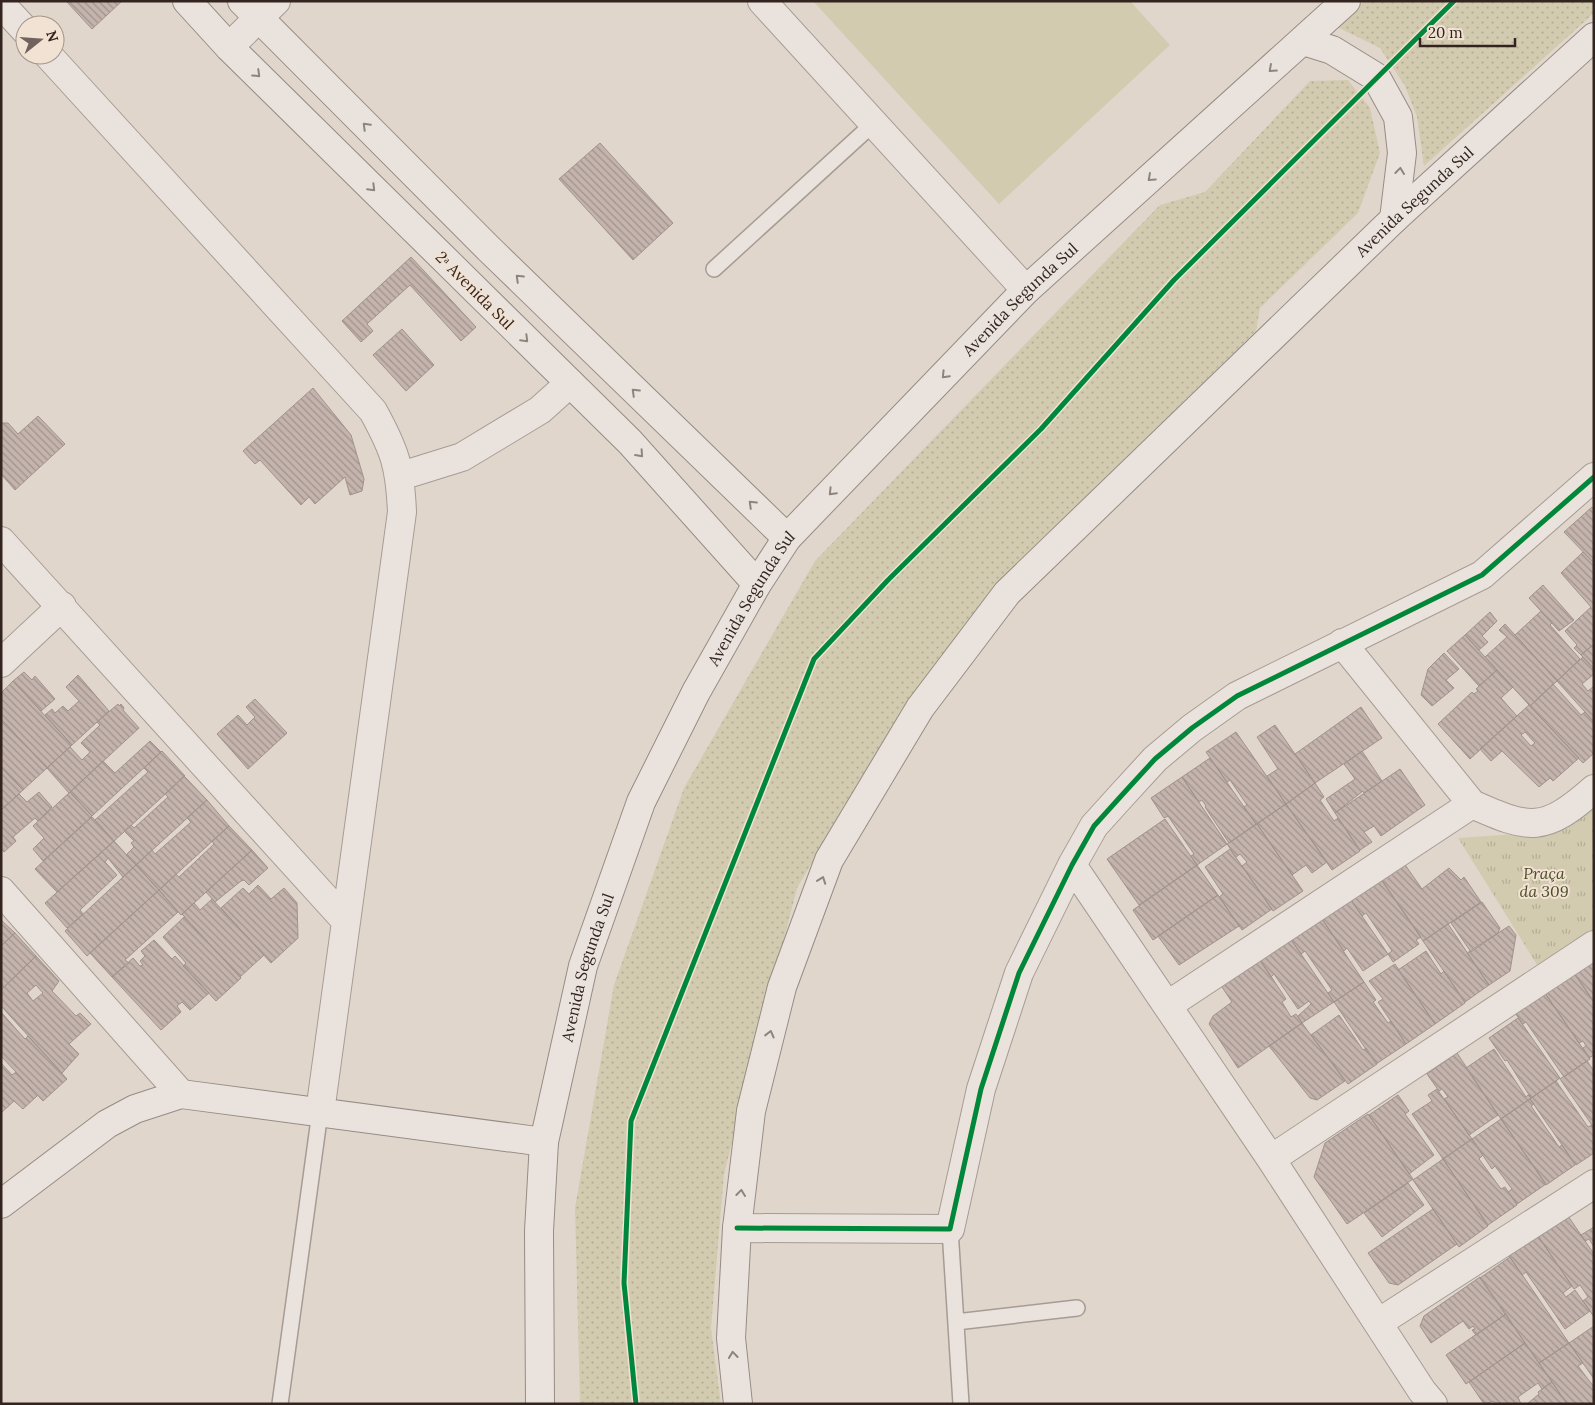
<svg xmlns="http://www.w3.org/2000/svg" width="1595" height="1405" font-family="Lora,serif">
	<defs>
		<pattern id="grass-dots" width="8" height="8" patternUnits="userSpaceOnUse" patternTransform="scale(1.25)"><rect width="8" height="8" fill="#d2cbb0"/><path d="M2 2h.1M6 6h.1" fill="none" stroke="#b5ae97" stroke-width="1.8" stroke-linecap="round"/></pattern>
		<pattern id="park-tufts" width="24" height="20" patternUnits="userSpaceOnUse" patternTransform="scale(1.25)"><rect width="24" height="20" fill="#d2cbb0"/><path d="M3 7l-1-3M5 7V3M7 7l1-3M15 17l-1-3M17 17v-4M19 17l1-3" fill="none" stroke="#b5ae97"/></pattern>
		<pattern id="building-back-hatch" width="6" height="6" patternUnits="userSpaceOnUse" patternTransform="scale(1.25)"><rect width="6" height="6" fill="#c4b4ad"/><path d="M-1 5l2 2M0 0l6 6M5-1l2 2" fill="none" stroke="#a0928c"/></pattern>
	</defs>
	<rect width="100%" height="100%" fill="#e1d6cc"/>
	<path fill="url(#grass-dots)" d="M1365,1h229v12l-170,153 -7,-49 -12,-31 -25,-38 -45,-22z
		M1348,80l22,28 10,45 -22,60 -98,95 -4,23 -238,231 -116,147 -105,179 -73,286 -13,154 10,76h-141l-5,-196 39,-223 70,-197 131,-227 345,-356 45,-13 105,-111z"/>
	<path fill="url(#park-tufts)" d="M1594,802v137l-50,37 -86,-138 87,-6z"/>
	<path fill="#d2cbb0" d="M813,1h317l40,44 -171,159z"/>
	<path fill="url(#building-back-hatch)" stroke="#a0928c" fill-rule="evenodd" d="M66,1h56l-30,28z
		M600,143l73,80 -40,37 -74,-81z
		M411,257l65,70 -15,14 -51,-56 -43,39 6,7 -12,11 -19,-21z
		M402,329l32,36 -28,26 -33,-36z
		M313,388l38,47 13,44 -2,12 -12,4 -5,-18 -30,27 -6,-7 -8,8 -41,-45 -5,4 -12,-13z
		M38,416l27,28 -50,46 -14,-16v-51h7l10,11z
		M1592,507l2,2v54l-30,-31z
		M1583,552l11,11v81l-13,11 -7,-7 3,-3 -12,-14 26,-24 -30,-34z
		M1543,585l31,35 -15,11 -30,-33z
		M1541,611l11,12 -2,2 30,34 -23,22 -42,-46z
		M1490,612l7,9 -15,15 6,6 -9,8 -14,-15z
		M1505,624l52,57 -27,25 -45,-49 22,-20 -8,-7z
		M1465,635l32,35 -18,16 -32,-35z
		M1594,644v25l-13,-14z
		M1444,653l15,16 -13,11 8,8 -22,18 -11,-11 7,-26z
		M1583,657l11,12v5l-12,10 6,7 6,-5v36l-37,-41z
		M1497,670l16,17 -12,11 16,18 -47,43 -32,-35 34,-32 2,2 4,-3 -2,-2z
		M24,672l8,8 3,-4 20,23 -14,12 -28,-30z
		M78,675l31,36 -37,34 -27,-30 7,-6 3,4 8,-7 5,5 11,-10 -13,-14z
		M13,681l59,64 -25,23 -46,-49v-26z
		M1553,684l28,31 4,-3 9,10v31l-11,10 -53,-57z
		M255,699l32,34 -39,36 -31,-35 21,-19 9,10 8,-8 -9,-10z
		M118,704l1,2 2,-2 3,4 -1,2 16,18 -70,65 -22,-25 23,-21 12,13 8,-8 -9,-9 19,-18 -3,-3z
		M1529,705l50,53 -26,23 -3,-3 -11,9 -37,-36 -11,10 -11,-12zM1525,732l10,11 -4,3 -10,-11z
		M1361,707l21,31 -67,45 -20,-29z
		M1,719l46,49 -24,22 -22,-23v-14l2,-2 -2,-2z
		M1275,725l40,58 -29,21 -19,-28 11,-7 -21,-32z
		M1236,732l50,72 -30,20 -12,-17 3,-2 -17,-25 -3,2 -21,-30z
		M150,741l11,11 -69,64 -22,-24 33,-31 12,12z
		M162,751l23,25 -71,65 -19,-21 53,-48 -4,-4z
		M1362,751l20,30 -18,12 -1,-2 -28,22 -9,-14 29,-20 -11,-15z
		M1210,758l46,66 -27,19 -24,-36 1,-1 -4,-6 -3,2 -17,-25z
		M1,767l22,23 -22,20z
		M1400,769l25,36 -44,31 -7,-10 -10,6 8,10 -12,8 -25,-37z
		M184,776l23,24 -71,65 -10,-10 8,-8 -3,-4 3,-2 -10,-10 7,-6 3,3 34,-31 -3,-3z
		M1182,777l45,67 -30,21 -6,-9 3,-2 -26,-38 -4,2 -13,-20z
		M1315,783l9,14 -4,3 14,21 4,-3 22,33 -28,19 -46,-66z
		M39,792l13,15 -14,14 -3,-3 -22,19 3,4 -12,11 -3,-4v-38l18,-16 8,8z
		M70,792l22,24 -49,45 -10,-12 11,-11 -11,-12z
		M207,800l22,26 -70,64 -23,-25 16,-15 3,4 36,-32 -4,-4z
		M1286,804l41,58 -15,11 -6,-8 -14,10 -35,-51z
		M92,817l22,24 -57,51 -22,-23z
		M1165,819l32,46 -58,40 -32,-46z
		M1257,824l46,67 -30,20 -31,-45 5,-4 -7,-8 -4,3 -9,-13z
		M229,826l23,24 -71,65 -22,-25 17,-16 3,3 35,-33 -2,-3z
		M114,841l22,24 -13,12 -15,-19 -3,4 12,13 -37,35 3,4 -16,14 -22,-25z
		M1230,849l42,60 -30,21 -23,-33 4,-3 -18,-27z
		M252,850l16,18 -19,17 -5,-5 -3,1 -26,21 -9,-10z
		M1401,859l21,30 27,-21 12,12 3,-3 17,25 -58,39 -45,-66z
		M136,865l23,25 -57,52 -8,-9 7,10 -14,13 -22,-25z
		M1197,865l21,30 -65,45 -20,-30z
		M1379,876l42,61 -5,3 3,4 -26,18 -5,-8 4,-3 -26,-38 -4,3 -13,-19z
		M258,885l13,14 13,-11 13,15 1,35 -27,25 -50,-55 22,-20 6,6z
		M159,890l19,22 -53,48 4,3 -17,14 -22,-24z
		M1218,895l21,31 -60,39 -21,-29z
		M1349,897l39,57 -25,17 -16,-23 -3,3 -24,-35z
		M212,899l52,56 -24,22 -58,-63 12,-11 6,7z
		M1482,902l18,26 -2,5 -27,19 -20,-29z
		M1320,916l44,66 -30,20 -6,-9 4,-3 -27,-39 -4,3 -11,-16z
		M184,917l57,61 -25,23 -33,-35 3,-3 -23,-26z
		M1,920l14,13 -14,13z
		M1448,924l41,61 -24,17 -42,-61z
		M1509,926l7,9 -6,36 -21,14 -22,-32z
		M15,933l21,23 -35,34v-44z
		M1290,938l44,64 -32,21 -4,-7 13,-12 -2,-3 -11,8 -24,-35 -3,3 -12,-18z
		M154,940l18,19 3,-3 34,37 -19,17 -8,-8 -5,4 4,6 -20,18 -49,-53 21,-19 7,8 3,-1 -3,-4 5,-5 -4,-5z
		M1426,951l15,23 3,-3 21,32 -30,21 -37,-54z
		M36,956l23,25 -7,10 24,25 4,-3 11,11 -22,20 10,10 -17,19 -61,-67v-16zM36,985l7,8 -10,8 -6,-8z
		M1259,958l27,41 -4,3 9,15 5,-3 6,9 -64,45 -29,-44 4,-8 19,-14 -12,-18z
		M1594,959v43l-20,-29z
		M1395,964l40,60 -29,20 -28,-42 5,-3 -14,-18z
		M1574,973l20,29v53l-5,3 -6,-10 3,-2 -3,-5 -4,2 -34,-50z
		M1364,982l12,18 -3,2 15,21 3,-2 15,23 -30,20 -42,-62z
		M1545,993l45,66 -26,18 -38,-55 -3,2 -8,-11z
		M1,1012l24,27 3,-3 39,43 -24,22 -42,-45z
		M1339,1015l24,35 3,-2 11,16 -29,20 -37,-49z
		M1518,1018l42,60 -29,20 -24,-38 -2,1 -16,-23z
		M1302,1023l43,58 -28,19 -7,-2 -41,-52z
		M1494,1049l32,48 2,-2 3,3 -30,21 -35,-51z
		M1457,1053l41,62 -29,20 -25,-36 4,-2 -6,-8 -3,2 -12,-17z
		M1587,1061l7,10v57l-34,-49z
		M1,1063l11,12 4,-3 21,24 -14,13 -9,-8 -13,12z
		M1556,1081l32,46 4,-2 2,3v25l-18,12 -46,-66z
		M1437,1089l35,50 -29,20 -31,-45 20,-13 -4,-6z
		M1398,1095l11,16 -4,3 29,41 -25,19 -40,-59z
		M1530,1099l4,5 -3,2 28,41 3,-2 13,20 -29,20 -45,-66z
		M1368,1114l45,65 -66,45 -33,-47 11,-34z
		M1501,1119l45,65 -29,20 -9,-12 4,-3 -17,-23 -3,3 -20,-30z
		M1472,1139l11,16 -4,4 22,30 4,-2 12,18 -29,20 -45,-66z
		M1443,1159l45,67 -29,21 -46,-67z
		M1408,1183l16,22 -42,32 -18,-24z
		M1433,1209l24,35 -59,41 -9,-2 -21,-30z
		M1568,1216l26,38v63l-11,-16 5,-4 -8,-12 -6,4 -36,-53z
		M1594,1227v20l-5,-8 -4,2 -4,-6z
		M1538,1236l34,50 -9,7 3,4 9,-7 15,21 -25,18 -39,-57 -4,3 -13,-19z
		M1510,1257l59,86 -30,20 -59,-85z
		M1480,1277l26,37 -30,21 -4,-5 3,-1 -2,-3 -4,3 -6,-8 -32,22 -11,-17 4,-10z
		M1506,1314l19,29 -59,41 -20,-29z
		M1594,1326v53l-25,-36z
		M1525,1343l27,39 -10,7 -4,-6 -20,14 3,7h-26l-1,-3 -10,3 -15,-22z
		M1569,1343l14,20 -5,3 16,21v17h-27l-28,-41z
		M1552,1382l15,22h-40l12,-10 -1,-2z"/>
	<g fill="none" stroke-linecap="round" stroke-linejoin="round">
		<defs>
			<path id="lane" d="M714,269l160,-146
				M950,1229l11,175
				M956,1322l121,-14
				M280,1404l40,-292"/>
			<path id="street" d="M762,1l264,289
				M1,4l24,26
				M229,47l47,-46
				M48,55l325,356c22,40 27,55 29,101l-82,600
				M401,476l61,-19 78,-47 30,-27
				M1,541l345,380
				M1342,643l130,161
				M1,663l61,-57
				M1072,865l199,294 151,232 11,13
				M1,891l180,203
				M1168,1005l304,-201c58,26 72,29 122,-15
				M1271,1159l323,-214
				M737,1228l213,1 31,-140 38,-116 53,-108 22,-39 28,-31 33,-36 37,-31 45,-32 245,-121 112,-98
				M1378,1323l216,-139"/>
			<g id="secondary">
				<path d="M187,1l42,46 401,395 127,142"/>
				<path d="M242,1l247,248 298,289"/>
				<path d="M1303,41l29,9 44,27 22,40 4,36 -8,66"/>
				<path d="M1,1204l106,-80 28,-15 46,-15 363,48"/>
				<path id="s1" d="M540,1404l-1,-173 5,-89 39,-176 58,-164 55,-110 61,-108 30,-46 239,-248 320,-289"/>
				<path id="s2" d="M738,1404l-7,-66 6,-110 14,-117 31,-124 47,-127 91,-152 87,-115 387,-374 200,-182"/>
			</g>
		</defs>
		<use href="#lane" stroke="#a69c95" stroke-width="18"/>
		<use href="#street" stroke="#a69c95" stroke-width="30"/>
		<use href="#secondary" stroke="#958c85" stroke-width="30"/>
		<use href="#lane" stroke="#eae3dd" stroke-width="15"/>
		<use href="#street" stroke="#eae3dd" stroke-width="28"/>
		<use href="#secondary" stroke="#eae3dd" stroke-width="28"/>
		<defs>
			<path id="cycleway" d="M737,1228l213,1 31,-140 38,-116 53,-108 22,-39 28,-31 33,-36 37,-31 45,-32 245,-121 112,-98
				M636,1404l-12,-121 7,-162 183,-462 74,-79 153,-151 133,-149 280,-279"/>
		</defs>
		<use href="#cycleway" stroke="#f1e2d3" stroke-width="8"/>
		<use href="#cycleway" stroke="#00873e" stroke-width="5"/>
	</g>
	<defs><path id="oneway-chevron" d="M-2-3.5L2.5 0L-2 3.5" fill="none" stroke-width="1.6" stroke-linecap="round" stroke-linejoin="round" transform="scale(1.25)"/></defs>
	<g stroke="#8e847e">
		<use href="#oneway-chevron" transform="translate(1272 69) rotate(138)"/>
		<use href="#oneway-chevron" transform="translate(257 74) rotate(44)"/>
		<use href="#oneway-chevron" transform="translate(366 126) rotate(-135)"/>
		<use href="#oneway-chevron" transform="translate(1400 171) rotate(-83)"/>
		<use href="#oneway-chevron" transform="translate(1151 178) rotate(138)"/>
		<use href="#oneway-chevron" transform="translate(372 188) rotate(45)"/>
		<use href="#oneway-chevron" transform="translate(519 278) rotate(-136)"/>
		<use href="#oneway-chevron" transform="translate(525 339) rotate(45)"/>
		<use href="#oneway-chevron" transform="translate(945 375) rotate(134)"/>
		<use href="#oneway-chevron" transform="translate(635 392) rotate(-136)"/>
		<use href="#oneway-chevron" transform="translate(640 454) rotate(48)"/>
		<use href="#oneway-chevron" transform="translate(832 492) rotate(134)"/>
		<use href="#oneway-chevron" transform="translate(752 504) rotate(-136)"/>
		<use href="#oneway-chevron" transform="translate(822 880) rotate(-70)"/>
		<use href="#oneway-chevron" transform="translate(770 1034) rotate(-76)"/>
		<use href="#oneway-chevron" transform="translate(741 1193) rotate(-83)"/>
		<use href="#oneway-chevron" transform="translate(733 1355) rotate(-96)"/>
	</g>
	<g text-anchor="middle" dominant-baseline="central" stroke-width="4" stroke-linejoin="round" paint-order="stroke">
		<g font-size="16" fill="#33241f" stroke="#f1e2d3">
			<text stroke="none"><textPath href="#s2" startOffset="1444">Avenida Segunda Sul</textPath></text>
			<text transform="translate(475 290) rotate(45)">2ᵃ Avenida Sul</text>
			<text stroke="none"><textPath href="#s1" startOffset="1252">Avenida Segunda Sul</textPath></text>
			<text stroke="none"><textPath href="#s1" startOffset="848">Avenida Segunda Sul</textPath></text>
			<text stroke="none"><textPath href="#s1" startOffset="442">Avenida Segunda Sul</textPath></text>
		</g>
		<g font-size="16" font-style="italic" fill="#4c4d27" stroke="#f1e2d3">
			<text x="1544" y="873">Praça<tspan x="1544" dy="18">da 309</tspan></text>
		</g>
	</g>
	<rect width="1595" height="1405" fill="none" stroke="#33241f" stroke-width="5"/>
	<g transform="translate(40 40) rotate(73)"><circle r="24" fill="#f1e2d3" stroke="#a5968b"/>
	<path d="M0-4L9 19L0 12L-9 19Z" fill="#70625c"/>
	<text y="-8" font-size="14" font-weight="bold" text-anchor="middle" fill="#33241f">N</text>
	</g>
	<path d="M1420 38v8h95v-8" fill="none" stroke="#33241f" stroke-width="2.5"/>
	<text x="1428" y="38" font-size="15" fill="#33241f" stroke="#f1e2d3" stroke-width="4" paint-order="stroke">20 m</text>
</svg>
